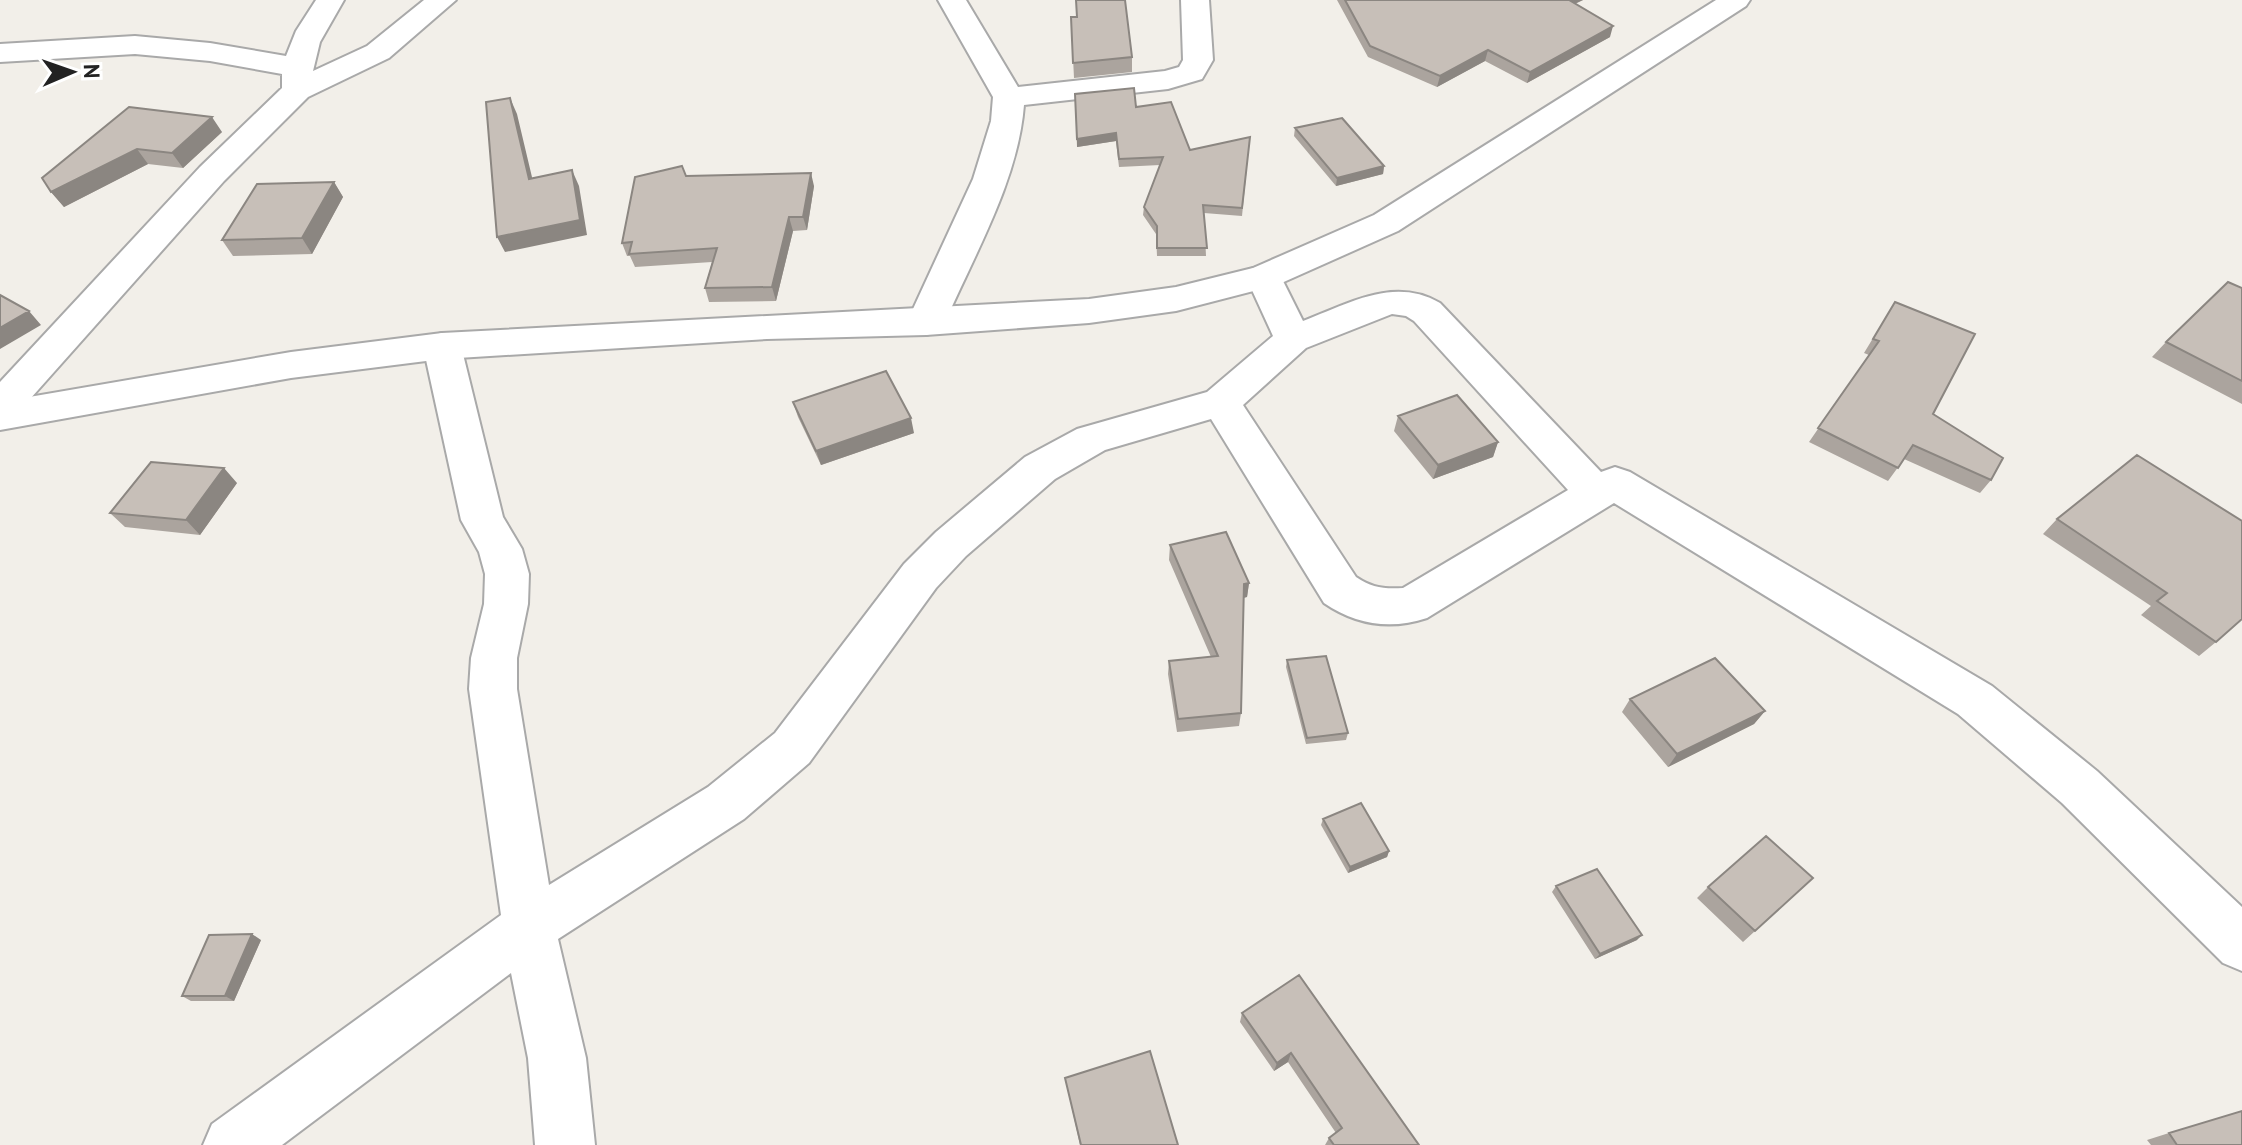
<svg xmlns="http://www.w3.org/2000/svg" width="2242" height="1145" font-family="'PT Sans',sans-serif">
	<rect width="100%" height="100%" fill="#f2efe9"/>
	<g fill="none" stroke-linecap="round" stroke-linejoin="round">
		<defs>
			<path id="minor" d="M316,0h28l-24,42 -7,29 54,-25 57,-46h32l-67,58 -81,39 -84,84 -210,236 -14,4v-39l200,-215 82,-79v-14l-72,-13 -75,-7 -135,8v-18l135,-8 75,7 76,13 10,-25z
				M938,0h28l52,87 147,-16 14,-4 4,-7 -2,-60h28l4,60 -11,19 -34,10 -144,16c-6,76 -49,148 -79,217l-6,9 -13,4 -13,-4 -6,-9 66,-143 18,-58 2,-24z
				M1264,265l13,4 26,52c45,-17 91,-45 137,-18l161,169 14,-5 15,5 362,214 105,85 145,136v64l-19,-8 -161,-160 -104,-89 -344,-211 -187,115c-36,12 -71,7 -103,-15l-113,-184 -106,31 -50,29 -89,77 -30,32 -127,175 -65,56 -186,120 28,119 9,87h-60l-7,-87 -17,-85 -229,172h-79l9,-21 289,-209 -32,-226 2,-31 13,-54 1,-30 -6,-22 -18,-32 -38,-174 6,-9 13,-4 13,4 6,9 42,171 19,32 7,25 -1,30 -11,54v31l32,196 159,-98 67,-54 129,-169 32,-32 89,-75 52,-28 130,-37 66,-56 -27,-59 5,-8zM1392,314l14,2 8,5 154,169 -165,98c-19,1 -31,0 -47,-11l-113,-172 63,-57z"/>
			<path id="tertiary" d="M1716,0h34l-4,6 -348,225 -121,54 -101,26 -87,12 -163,12 -159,4 -325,20 -151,19 -291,52v-28l291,-50 151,-19 647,-34 87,-12 77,-19 121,-53z"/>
		</defs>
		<use href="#minor" stroke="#a9a9a9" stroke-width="4"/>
		<use href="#tertiary" stroke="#a9a9a9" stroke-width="4"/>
		<use href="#minor" fill="#fff" fill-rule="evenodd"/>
		<use href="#tertiary" fill="#fff" fill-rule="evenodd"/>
	</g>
	<path fill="#aba49e" d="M1337,0h246l-8,4 35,33 -83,46 -42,-22 -48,26 -69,-30z
		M1071,17l61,40v15l-58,6z
		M1075,94l61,13 54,43 60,-13 -8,79 -38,-3 2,43h-49l-1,-22 -13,-19 1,-8 16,-42 -41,2 -3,-26 -39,6z
		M129,107l93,25 -39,36 -35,-4 -84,43 -13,-15z
		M1295,128l89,38 -1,8 -47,12 -42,-50z
		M686,176l128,10 -7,44 -14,1 -17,70 -67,1 -4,-14 7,-26 -77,5 -5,-11h-3l-5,-13z
		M334,182l9,15 -31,57 -79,2 -11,-16z
		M2242,288v116l-90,-47 14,-15z
		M1895,302l38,112 58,66 -11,13 -76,-34 -16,22 -79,-39 60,-87 -5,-2z
		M793,402l121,31 -93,32 -23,-48z
		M1398,416l100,26 -5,15 -60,22 -39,-48z
		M2137,455l79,187 -17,14 -58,-41 10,-9 -108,-72 14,-15z
		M237,483l-37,52 -75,-8 -15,-14z
		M1170,545l79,38 -2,14 -4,1 -2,115 -2,13 -62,6 -9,-58 1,-13 42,-4 -42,-97z
		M1287,660l61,73 -2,7 -40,4 -20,-77z
		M1630,699l135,12 -11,13 -86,43 -46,-55z
		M1323,819l66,32 -2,6 -39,16 -27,-48z
		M1813,878l-70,64 -46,-44 11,-11z
		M1556,886l81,54 -42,19 -43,-67z
		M261,940l-27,61h-43l-9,-5z
		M1242,1013l177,132h-94l4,-7 7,-5 -48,-71 -14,9 -34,-49z
		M1065,1078l113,67h-98z
		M2169,1133l73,12h-91l-4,-5z"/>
	<path fill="#8b8681" d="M1565,0h18l-20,9z
		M1613,26l-3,11 -83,46 3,-11z
		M1488,50l-3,11 -48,26 3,-11z
		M510,98l7,16 19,80 -7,-15z
		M212,117l10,15 -39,36 -11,-15z
		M1116,133v8l-39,6v-8z
		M137,149l11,15 -84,43 -13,-15z
		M1384,166l-1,8 -47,12 1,-8z
		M572,170l7,16 8,49 -82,17 -8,-15z
		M811,173l3,13 -7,44 -4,-13z
		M334,182l9,15 -31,57 -10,-16z
		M789,217l4,14 -17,70 -4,-14z
		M29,311l12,14 -41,24v-21z
		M911,418l3,15 -93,32 -5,-14z
		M1498,442l-5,15 -60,22 5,-14z
		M224,468l13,15 -37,52 -14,-15z
		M1249,583l-2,14 -5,1 2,-14z
		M1765,711l-11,13 -86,43 9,-13z
		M1389,851l-2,6 -39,16 2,-6z
		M252,934l9,6 -27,61 -9,-5z
		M1642,935l-5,5 -42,19 5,-5z
		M1291,1053l-3,9 -14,9 3,-8z"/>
	<path fill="#c7bfb8" stroke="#8b8681" stroke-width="2" d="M1076,0h49l7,57 -59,6 -2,-46h6z
		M1345,0h224l44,26 -83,46 -42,-22 -48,26 -70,-30z
		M1134,88l2,19 35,-5 19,48 60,-13 -8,71 -39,-3 4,43h-50v-22l-13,-19 19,-50 -44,2 -3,-26 -39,6 -2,-45z
		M510,98l19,81 43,-9 8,50 -83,17 -11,-135z
		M129,107l83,10 -40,36 -35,-4 -86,43 -9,-14z
		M1342,118l42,48 -47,12 -42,-50z
		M682,166l4,10 125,-3 -8,44h-14l-17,70 -67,1 12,-40 -88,6 3,-12 -10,1 13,-66z
		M334,182l-32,56 -80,2 35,-56z
		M2228,282l14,6v93l-76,-39z
		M0,295l29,16 -29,17z
		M1895,302l80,32 -42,80 70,44 -12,22 -78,-35 -15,23 -80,-40 61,-87 -6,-2z
		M886,371l25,47 -95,33 -23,-49z
		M1457,395l41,47 -60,23 -40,-49z
		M2137,455l105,66v98l-26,23 -59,-41 10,-8 -110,-74z
		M151,462l73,6 -38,52 -76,-7z
		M1226,532l23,51 -5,1 -3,129 -63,6 -9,-58 49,-5 -48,-111z
		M1326,656l22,77 -41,5 -20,-78z
		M1715,658l50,53 -88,43 -47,-55z
		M1361,803l28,48 -39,16 -27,-48z
		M1766,836l47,42 -58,53 -47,-44z
		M1597,869l45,66 -42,19 -44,-68z
		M252,934l-27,62h-43l27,-61z
		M1299,975l120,170h-85l-5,-7 13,-10 -51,-75 -14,10 -35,-50z
		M1150,1051l28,94h-97l-16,-67z
		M2242,1111v34h-65l-8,-12z"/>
	<g transform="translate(72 72) rotate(88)" stroke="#ffffff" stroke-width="6" paint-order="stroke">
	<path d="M0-6L14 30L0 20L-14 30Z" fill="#222222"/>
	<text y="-12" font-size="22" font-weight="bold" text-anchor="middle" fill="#222222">N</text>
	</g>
</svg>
